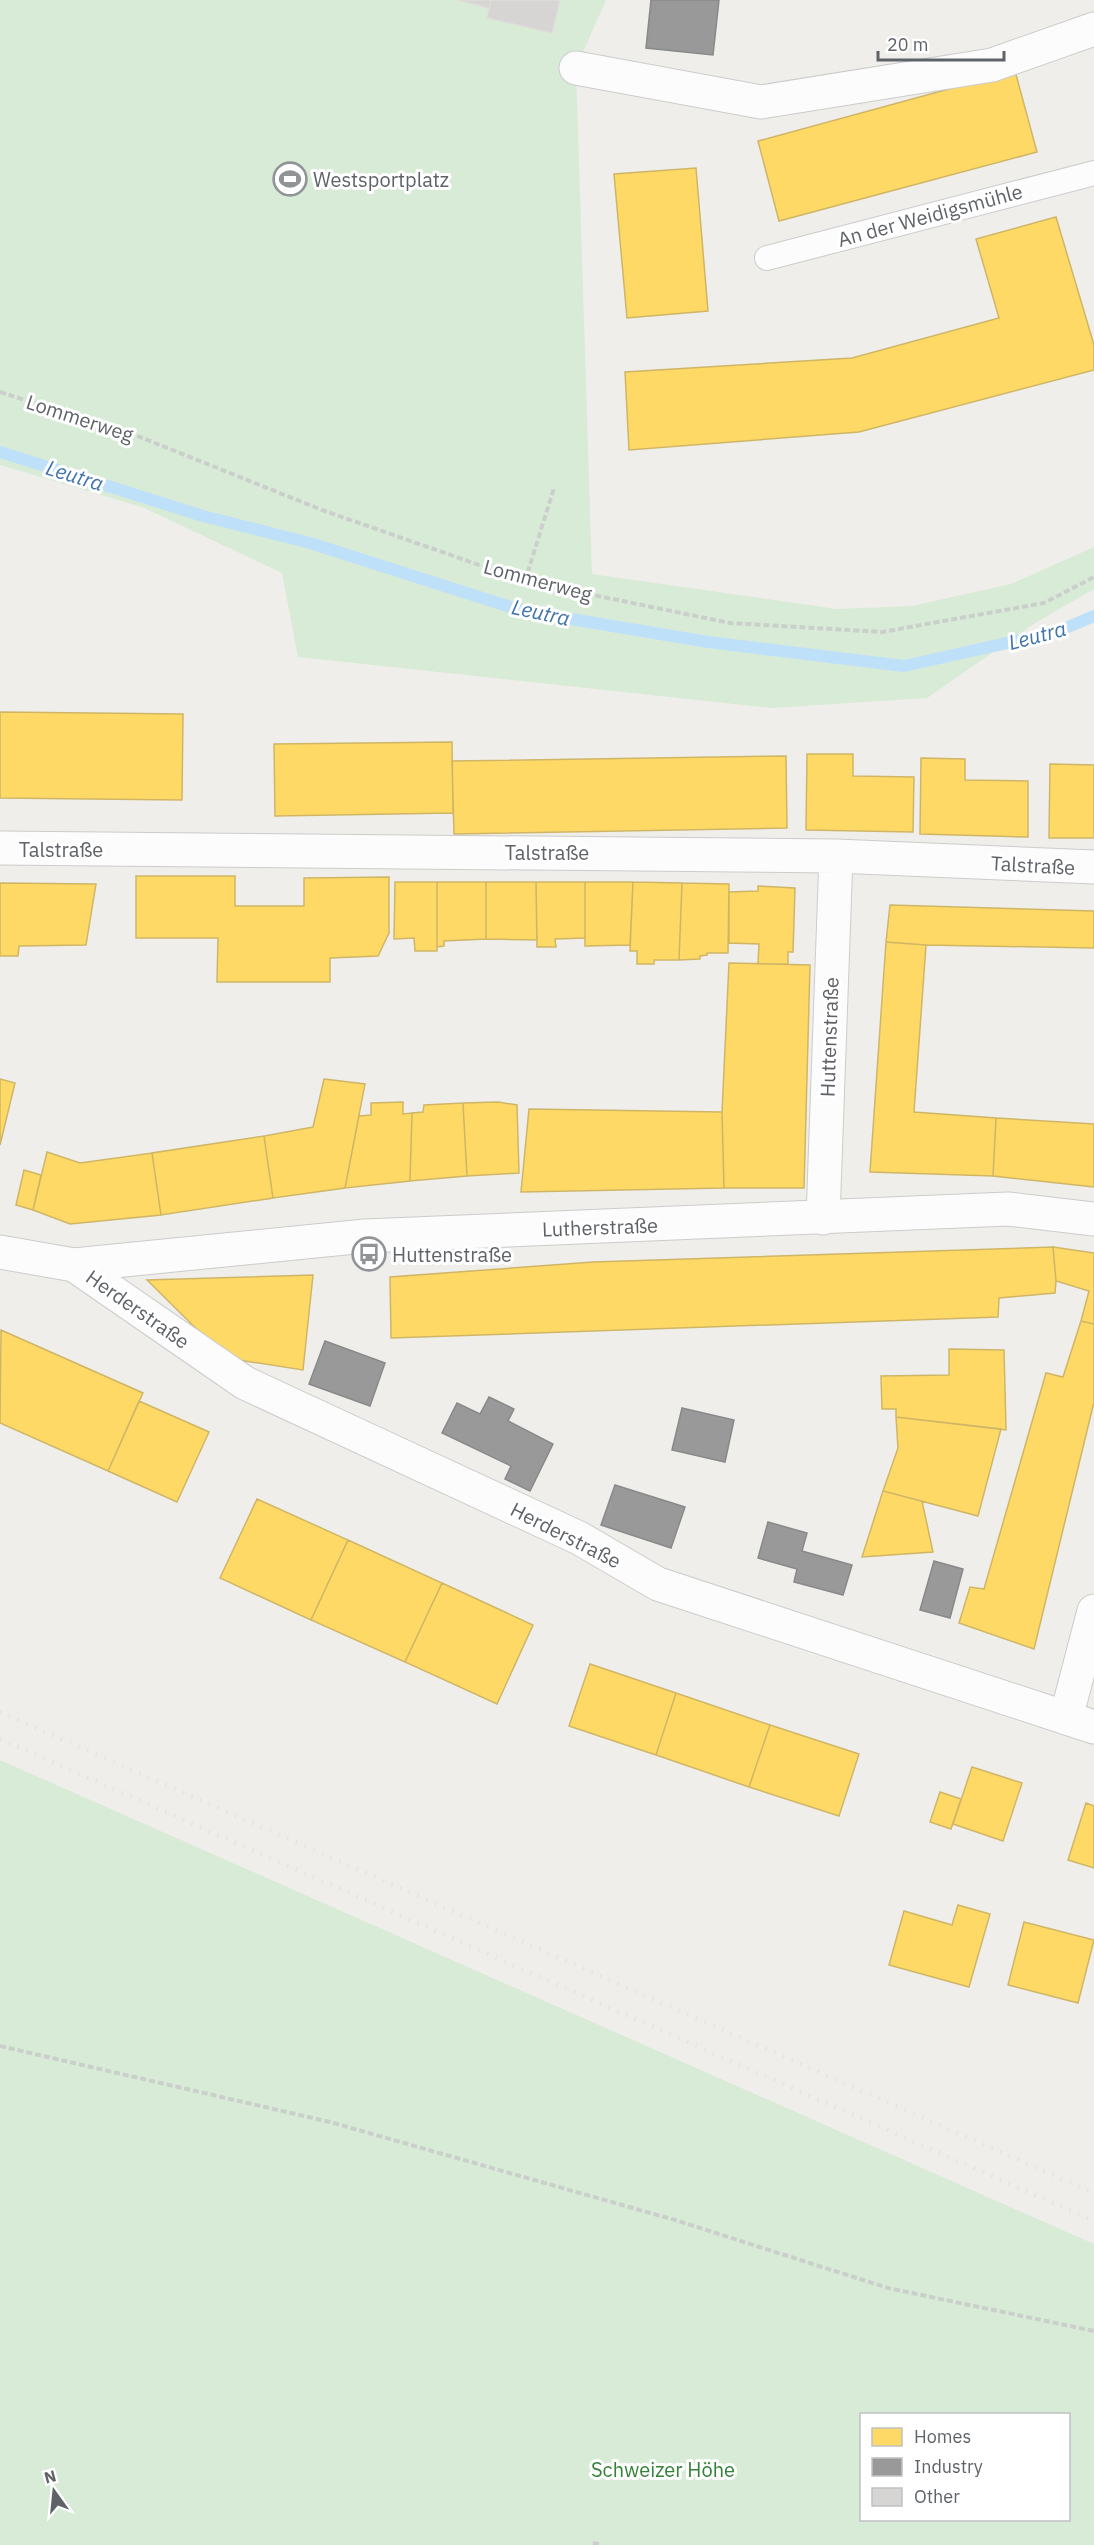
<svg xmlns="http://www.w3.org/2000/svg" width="1094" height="2545" font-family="'IBM Plex Sans',sans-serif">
	<rect width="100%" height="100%" fill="#efeeea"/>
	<path fill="#d8ebd6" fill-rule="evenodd" d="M0,0h606l-30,68 16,506 245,35 75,-3 99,-22 83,-37v42l-59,34 -108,75 -155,10 -474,-51 -16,-84 -140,-66 -142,-42z
		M0,1760l1094,484v301h-1094zM862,2414h206v106h-206z"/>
	<path fill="#ffd966" stroke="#cfb667" stroke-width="1.5" d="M1015,71l22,81 -258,69 -21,-80z
		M696,168l12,143 -81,7 -13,-144z
		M1056,217l38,128v25l-235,62 -230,18 -4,-78 227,-14 147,-40 -23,-79z
		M0,712l183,2 -1,86 -182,-2z
		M452,742l1,71 -178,3 -1,-72z
		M807,754h46v22l61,1 -1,55 -107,-2z
		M786,756l1,72 -333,6 -2,-73z
		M921,758l44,1v21l63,1v56l-108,-3z
		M1050,764l44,1v73h-45z
		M136,876h99v30h69v-28l85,-1v56l-11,23 -48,2v24h-113l1,-44h-82z
		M395,882h42v69h-22l-1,-13 -20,1z
		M437,882h49v57l-42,2v5l-7,1z
		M486,882h50l1,58 -51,-1z
		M536,882h49v56l-30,1 1,8h-19z
		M585,882h48l-3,63 -45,1z
		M633,882l49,1 -3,77h-25v4h-17v-13h-7z
		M0,883l96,1 -10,61 -67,1 -1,10h-18z
		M682,883l47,1 -1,69h-21v2l-7,1v3l-21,1z
		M758,886l37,2 -2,64h-5v12h-30l1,-20 -30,-1v-51l29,-1z
		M890,905l204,6v37l-168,-3 -40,-3z
		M886,942l40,3 -12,167 82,6 -3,58 -123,-4z
		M729,963l81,2 -6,223h-80l-2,-76z
		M0,1079l15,4 -15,62z
		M324,1079l41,5 -20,104 -72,10 -9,-62 49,-9z
		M403,1102v12l9,-1 -2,68 -65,7 14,-72 12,-1v-12z
		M498,1102l19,3 2,68 -52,3 -4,-73z
		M463,1103l4,73 -57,5 2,-68 11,-1 1,-7z
		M529,1109l193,3 2,76 -203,4z
		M996,1118l98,6v63l-101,-11z
		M264,1136l9,62 -112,17 -9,-62z
		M47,1152l33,11 72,-10 9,62 -91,9 -37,-14z
		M24,1170l17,5 -8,35 -17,-5z
		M1053,1247l41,6v71l-13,-3 8,-30 -33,-10z
		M1053,1247l3,34 -1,12 -56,5 -1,19 -607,21 -1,-61 203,-15z
		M313,1275l-10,95 -77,-12 -79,-78z
		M1081,1321l13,3v78l-60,247 -75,-26 11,-36 14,2 62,-216 17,4z
		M1,1330l142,63 -35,78 -108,-48z
		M949,1349l55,1 2,80 -110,-13v-8h-14l-1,-33 68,-1z
		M139,1401l70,31 -32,70 -69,-31z
		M896,1417l105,12 -23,87 -95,-25 15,-43z
		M883,1491l39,10 11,51 -71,5z
		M257,1499l91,41 -37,80 -91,-42z
		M348,1540l94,43 -37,79 -94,-42z
		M442,1583l91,42 -36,79 -92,-42z
		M590,1664l86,29 -20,62 -87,-29z
		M676,1693l94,32 -21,62 -93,-32z
		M770,1725l89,29 -20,62 -90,-29z
		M972,1767l50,16 -19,58 -50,-17z
		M940,1792l21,7 -10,30 -21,-7z
		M1086,1803l8,3v62l-26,-8z
		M958,1905l32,9 -21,73 -80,-22 15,-54 48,14z
		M1024,1922l70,18 -16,63 -70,-18z"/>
	<path fill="#999" stroke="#88898a" stroke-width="1.5" d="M651,0h68l-6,55 -67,-7z
		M325,1341l60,22 -15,43 -61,-22z
		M489,1397l25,12 -6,12 45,23 -23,47 -25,-12 6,-13 -69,-33 15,-30 23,11z
		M682,1408l52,12 -9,42 -53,-12z
		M615,1485l70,22 -14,41 -70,-23z
		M768,1522l39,11 -5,18 50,14 -9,30 -49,-13 3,-13 -39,-11z
		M934,1561l29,8 -13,49 -30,-8z"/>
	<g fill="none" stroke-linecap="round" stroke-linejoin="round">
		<path stroke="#bfe0f9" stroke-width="12" d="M0,452l203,64 107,27 213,68 185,31 196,24 152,-34 38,-16"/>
	</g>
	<path fill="#d6d5d3" stroke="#deddd9" stroke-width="1.5" d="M458,0h33l-2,8z
		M491,0h69l-8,33 -65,-15z"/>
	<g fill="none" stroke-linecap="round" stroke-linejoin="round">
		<defs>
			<path id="service" d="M767,258l327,-85"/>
			<path id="minor" d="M576,68l185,34 231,-37 102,-36
				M0,848l836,8 258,11
				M823,1218l13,-362
				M0,1252l74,13 291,-29 643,-27 86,10
				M74,1265l171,118 334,155 79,46 436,143
				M1066,1718l28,-107"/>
		</defs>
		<use href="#service" stroke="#cbcccc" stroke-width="26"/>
		<use href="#minor" stroke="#cbcccc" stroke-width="35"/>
		<path stroke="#cacfcc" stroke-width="4" stroke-dasharray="6 3" stroke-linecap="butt" d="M0,392l140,45 182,73 203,71 205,42 152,9 162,-29 50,-26
			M525,581l29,-93
			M0,2046l330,76 345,98 213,68 206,43
			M593,2543l9,2"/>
		<use href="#service" stroke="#fdfcfc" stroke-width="24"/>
		<use href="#minor" stroke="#fdfcfc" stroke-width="33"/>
		<path stroke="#e4e4e4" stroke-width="4.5" stroke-dasharray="1.5 8" stroke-linecap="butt" d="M0,1712l1094,481
			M0,1739l1094,482"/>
	</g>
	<defs>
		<symbol id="stadium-ring" viewBox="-11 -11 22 22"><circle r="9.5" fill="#fff" stroke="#919496" stroke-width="1.5"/><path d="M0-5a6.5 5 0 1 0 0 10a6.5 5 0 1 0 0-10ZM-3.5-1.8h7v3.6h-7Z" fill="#919496"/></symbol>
		<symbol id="bus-ring" viewBox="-11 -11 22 22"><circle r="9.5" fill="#fff" stroke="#919496" stroke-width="1.5"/><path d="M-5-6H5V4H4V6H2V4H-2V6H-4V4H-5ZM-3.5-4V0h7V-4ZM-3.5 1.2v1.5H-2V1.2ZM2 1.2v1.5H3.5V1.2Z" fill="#919496"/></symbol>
	</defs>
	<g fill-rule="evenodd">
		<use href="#stadium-ring" x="271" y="160" width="38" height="38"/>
		<use href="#bus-ring" x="350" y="1235" width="38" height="38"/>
	</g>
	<g text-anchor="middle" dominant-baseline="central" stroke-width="6" stroke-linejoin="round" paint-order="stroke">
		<g font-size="20" fill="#5f6368" stroke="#fff" text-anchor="start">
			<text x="313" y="179">Westsportplatz</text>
			<text x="392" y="1254">Huttenstraße</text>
		</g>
		<g font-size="20" fill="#5f6368" stroke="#fff">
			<text transform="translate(930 215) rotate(-15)">An der Weidigsmühle</text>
			<text transform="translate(80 418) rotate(18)">Lommerweg</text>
			<text transform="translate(538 580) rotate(15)">Lommerweg</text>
			<text x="61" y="849">Talstraße</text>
			<text x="547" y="852">Talstraße</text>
			<text transform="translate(1033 865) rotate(3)">Talstraße</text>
			<text transform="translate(829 1037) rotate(-88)">Huttenstraße</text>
			<text transform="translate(600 1227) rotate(-2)">Lutherstraße</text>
			<text transform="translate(138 1309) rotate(35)">Herderstraße</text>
			<text transform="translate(566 1535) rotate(27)">Herderstraße</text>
		</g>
		<g font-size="20" fill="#348238" stroke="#fff">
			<text x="663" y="2469">Schweizer Höhe</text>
		</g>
		<g font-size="21" font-style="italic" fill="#4174aa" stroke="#fff">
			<text transform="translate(75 475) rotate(17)">Leutra</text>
			<text transform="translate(541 612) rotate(12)">Leutra</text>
			<text transform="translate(1037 635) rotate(-15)">Leutra</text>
		</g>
	</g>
	<rect x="860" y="2413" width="210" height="108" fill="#ffffff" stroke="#bfc1c3" stroke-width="1.5"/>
	<rect x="872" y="2428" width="30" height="18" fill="#ffd966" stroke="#bfc1c3" stroke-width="1.5"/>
	<text x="914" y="2443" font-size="18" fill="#5f6368">Homes</text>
	<rect x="872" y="2458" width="30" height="18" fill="#999999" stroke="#bfc1c3" stroke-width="1.5"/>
	<text x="914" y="2473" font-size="18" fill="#5f6368">Industry</text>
	<rect x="872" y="2488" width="30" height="18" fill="#d6d5d3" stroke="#bfc1c3" stroke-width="1.5"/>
	<text x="914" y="2503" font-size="18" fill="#5f6368">Other</text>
	<g transform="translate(54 2491) rotate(345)" stroke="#ffffff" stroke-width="4.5" paint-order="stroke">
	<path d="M0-4.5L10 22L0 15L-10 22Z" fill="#5f6368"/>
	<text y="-9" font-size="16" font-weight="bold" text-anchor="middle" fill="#5f6368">N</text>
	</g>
	<path d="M878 51v9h126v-9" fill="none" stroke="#5f6368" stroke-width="3"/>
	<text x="887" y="51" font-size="18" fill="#5f6368" stroke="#ffffff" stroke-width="4.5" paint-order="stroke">20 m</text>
</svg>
